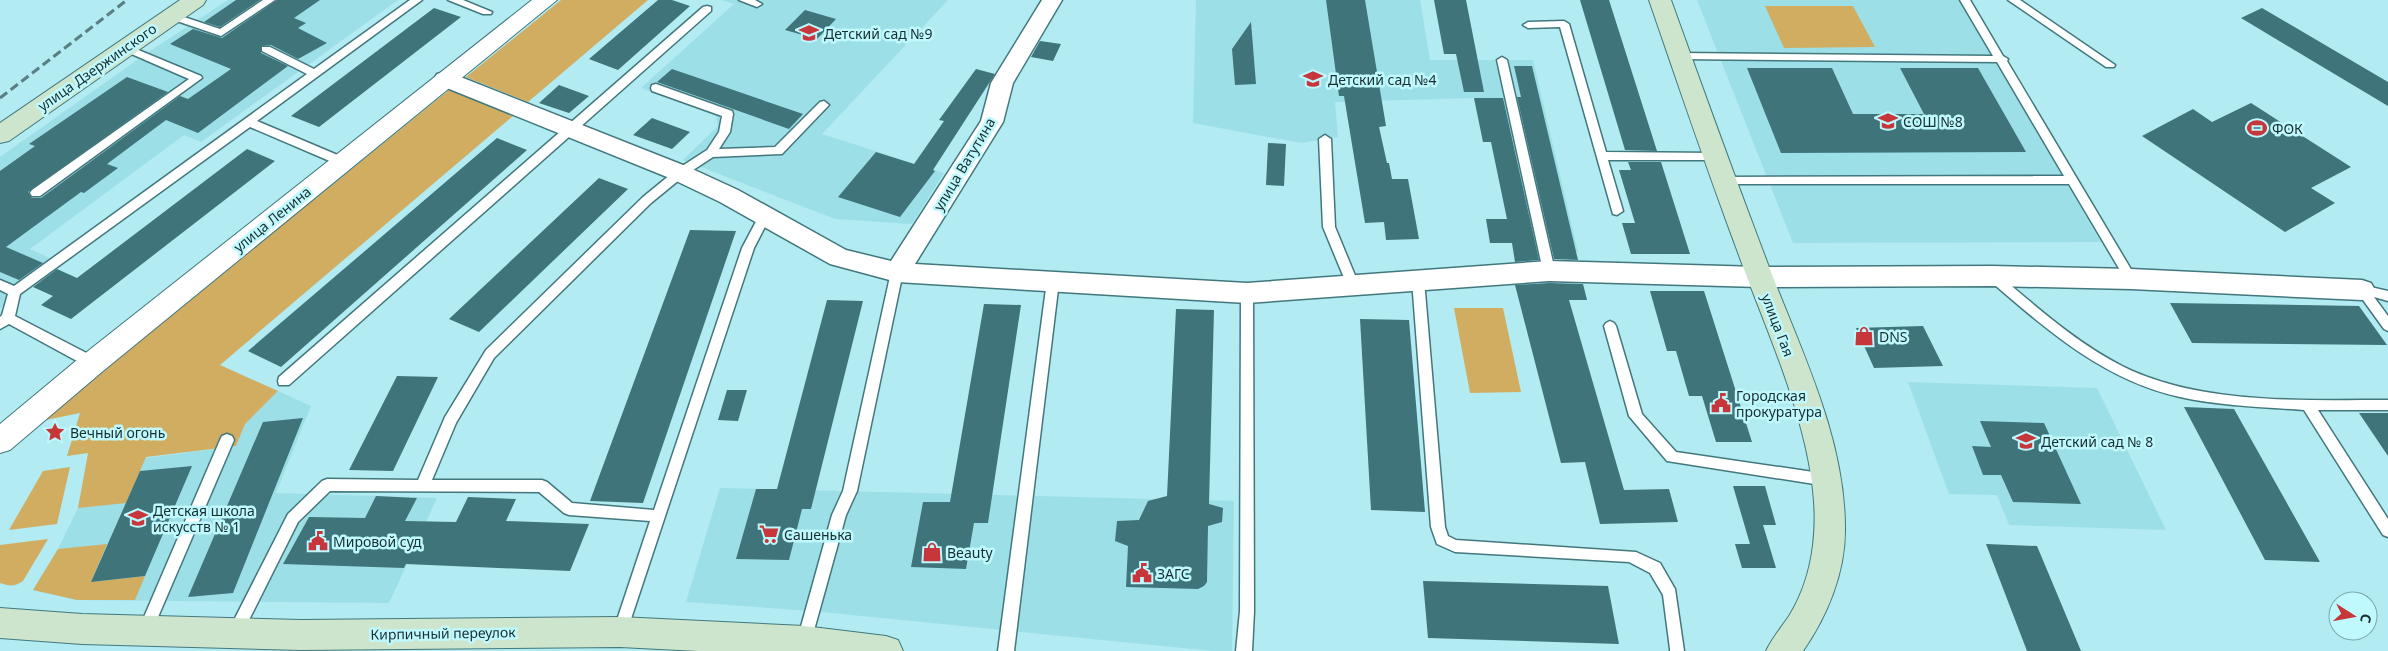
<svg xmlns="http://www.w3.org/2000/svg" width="2388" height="651" font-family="'Noto Sans',sans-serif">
	<rect width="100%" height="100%" fill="#b2ebf1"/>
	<path fill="#9ddfe6" d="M228,0h170l-197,142 -17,-7 -154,114 20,9 -50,51v-152l147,-104z
		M721,0h227l-126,134 122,39 -32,51 -77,-5 -152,-59 35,-34 -2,-10 -75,-28 93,-84z
		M1196,0h224l10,60h103l45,192h-64l-23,-110h-8l-9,-44 -139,4 3,35 -37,6 -108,-20z
		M1697,0h262l142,242 -308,1z
		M1908,382l189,6 69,142 -157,-5 -12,-30 -48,-1z
		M278,391l33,15 -35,87 161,5 -48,105 -312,-3 -44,-10 25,-41 20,-41 8,-42 150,-20 9,-22z
		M720,488l514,13 -2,150h-19l-402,-40 -125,-9z"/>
	<path fill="#d1ad62" d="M561,0h87l-120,102 -62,-25z
		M1765,6h88l22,41 -91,1z
		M449,90l64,26 -293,249 58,26 -33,33 -9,22 -90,11 -20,46 -48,5 10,-55 -21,3 13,-43 -39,8z
		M1454,308h49l18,84 -51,1z
		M70,467l-13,57 -48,6 34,-59z
		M48,539l-25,42c-9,6 -13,5 -23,2v-38z
		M107,544l-16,38 54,-6 -10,24h-58l-44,-10 25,-41z"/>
	<path fill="#3e747a" d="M236,0h24l-40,27 -16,-5z
		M277,0h43l-26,18 12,5 -8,5 29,15 -29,16 -27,-14 -10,1v7l27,13 -90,67 -32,-13 -59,44 11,4 -34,25 -3,-1 -75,55 37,16 -24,17 -19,-8v-101l35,-25 -6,-2 98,-67 41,15 -140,100 4,6h9l139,-102 8,3 43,-30 -61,-25 23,-15 29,9z
		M658,0h14l18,6 -72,64 -29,-11z
		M1326,0h39l21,126 -7,1 8,36h2l3,16h16l11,60 -33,1 -2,-18 -19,1 -21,-127h-5z
		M1434,0h32l18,92h-20l-8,-38h-12z
		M1580,0h29l48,151 -32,-1z
		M434,8l27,9 -142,110 -28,-11z
		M2262,8l126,74v24l-147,-88z
		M805,10l31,9 -19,20 -32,-9z
		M1251,22l5,62 -21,1 -3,-36z
		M1040,41l21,3 -8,17 -22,-4z
		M1514,66h18l46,194 -24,-1 -37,-162h4z
		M1747,68h85l21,46h71l-24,-46h78l48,84 -245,1z
		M672,69l131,45 -14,15 -132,-47z
		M976,69l19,5 -62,96 2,1 -35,46 -62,-20 38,-45 38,12 30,-43 -5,-1z
		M559,85l30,11 -20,17 -30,-10z
		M1474,98h29l36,162 -24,2 -3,-19h-22l-4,-24h21l-16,-77h-8z
		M2251,103l100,64 -40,21 24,15 -50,29 -143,-96 51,-27 19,13z
		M652,118l38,14 -18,17 -39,-14z
		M497,138l30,12 -246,217 -33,-16z
		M1268,143l18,1 -2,42 -18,-1z
		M247,149l28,12 -204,158 -30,-14 12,-9 -20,-9 24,-18 20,9z
		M1628,162h33l29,92h-59l-9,-31h13l-16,-53h12z
		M599,178l29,11 -149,143 -30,-13z
		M690,230l46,1 -93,272 -53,-2z
		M1549,283l34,1 4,16h-18l55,190 45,-1 9,33 -78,2 -15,-62 -24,1 -46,-178z
		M1650,291h54l48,151h-36l-14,-46h-13l-13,-45h-9z
		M827,300l36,1 -52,208h-9l-13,51 -53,-1 20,-70h21z
		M2170,303l189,3 28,39 -195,-2z
		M984,304l37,1 -33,218h-14l-8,46 -55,-2 12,-65h27z
		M1176,309l38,1 -5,194 14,4 -1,14 -14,4 -1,56 -3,4 -6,3 -72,-2 2,-41 -13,-5 2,-20 22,-1 9,-19 19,-5z
		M1360,319l49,1 16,192 -54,-2z
		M1923,326l20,40 -69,2 -18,-40z
		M397,376l41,1 -45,94 -44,-1z
		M727,390h20l-9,31 -20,-1z
		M2184,407l50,2 86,153 -55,-2z
		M2359,413h29v43z
		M303,418l-70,175 -45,4 75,-175z
		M1980,421l64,2 37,81 -68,-2 -12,-27h-18l-11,-29 19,1z
		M192,466l-47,110 -54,6 49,-111z
		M1733,486h32l11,39h-13l13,43h-34l-7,-24h15z
		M376,496l41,2 -12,23 51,1 12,-25 48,2 -10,22 83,3 -19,47 -164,-7 -2,4 -121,-4 26,-47 56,1z
		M1986,544l51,2 44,105h-54z
		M1423,581l185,5 11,58 -191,-6z"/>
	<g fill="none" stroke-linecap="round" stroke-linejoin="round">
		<defs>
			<path id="service" d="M263,0h12l-54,36 -53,-18 -1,-2 5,-3 48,16z
				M410,0h12l-165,121 90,38 2,3 -2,3h-8l-89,-38 -230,167 -5,22 83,43 1,4 -1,4h-10l-79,-43 -9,5v-12l2,-2 6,-21 -8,-4v-10l14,6 293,-212 -45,-23v-4h8l44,22z
				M448,0h15l29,12 -1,2h-8z
				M739,0h16l7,4 -5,3z
				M1960,0h10l33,56 5,3 -1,2 128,215 2,3 -2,3h-8l-58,-98h-349l-2,-3 2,-3 4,-1 340,-1 -67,-114 -318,-3 -5,-3 5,-3 314,3z
				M2008,0h12l95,65 -1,2h-8z
				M707,6l4,1v4l-422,374h-10l-1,-4 1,-4 424,-370z
				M1564,21l5,3 37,128 109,1 6,4 -2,3h-111l15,51 -6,4 -4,-1 -53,-187 -32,1 -5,-3 5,-3z
				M124,44l77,32 1,2 -162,118h-8l-2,-3 2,-3 157,-111 -69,-30 -1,-2z
				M1502,57l5,3 48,211 -6,5 -6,-5 -46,-211z
				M656,84l76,27 1,3 -3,18 -11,17 56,-2 45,-45 4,-1 5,4 -47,49 -69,3 -29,19 -33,27 -157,155 -38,65 -24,57h110l5,2 25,21 82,7 88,-262 18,-34h8l2,3 -16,31 -129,389 -5,2 -5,-2 -2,-5 37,-111 -81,-6 -5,-2 -25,-21 -209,-1 -32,31 -58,116 -5,2 -5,-2 -2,-5 2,-5 58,-114 34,-33 5,-2 91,1 27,-63 41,-67 157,-153 33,-27 31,-20 12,-18 3,-16 -70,-25 -1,-3 1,-3z
				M1325,135l6,4 4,88 24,58 -6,5 -6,-5 -24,-58 -4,-88z
				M897,267l6,5 -46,219 -11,24 -35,126 -2,5 -5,2 -5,-2 -2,-5 35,-126 11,-24 48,-219z
				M1992,271l4,2c40,33 79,69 126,93 78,39 181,34 266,34v10h-70l70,109v18l-5,-2 -79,-125c-41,-3 -84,-4 -124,-13 -77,-17 -134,-68 -192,-118l-2,-3z
				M1418,275l6,5 21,247 3,9 8,4 180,12 24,11 15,26 9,62h-14v-2l-7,-54 -13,-22 -21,-11 -174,-10 -18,-8 -6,-17 -19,-247z
				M1053,276l6,5 -45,370h-16l49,-370z
				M2362,285l26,6v10l-14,-4 14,19v15l-4,-2 -26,-36 -2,-3 2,-3z
				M1247,288l6,5 1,318 -2,40h-16l4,-40 1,-318z
				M1610,321l4,2 2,3 26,88 34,38 151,22 5,2 2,4 -2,4 -5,2 -160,-25 -38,-45 -25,-90 2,-3z
				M227,434l5,2 2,4 -82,191 -2,5 -5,2 -5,-2 -2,-5 82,-191 2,-4z"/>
			<path id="minor" d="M1042,0h20l-49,83 -10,39 -88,142 332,19 302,-22 210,6 233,-1 139,3 231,11 9,3 4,7 -4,7 -9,3 -231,-11 -139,-3 -233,1 -210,-6 -302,22 -350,-21 -67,-18 -110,-62 -48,-23 -235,-95 -3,-5 3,-5 8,-2 8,2 235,93 50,23 108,60 45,11 90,-140 10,-38z"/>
			<path id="tertiary" d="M532,0h25l-454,371 -93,79 -10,3v-29l83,-69z"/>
			<path id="secondary" d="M180,0h26l-3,5 -194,136 -9,2v-20z
				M1649,0h22c32,89 64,178 98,267 32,84 77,172 76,264 0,42 -18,86 -42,120h-37c6,-13 15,-23 23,-35 13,-21 21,-46 24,-71 12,-93 -45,-208 -76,-295 -31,-83 -59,-166 -88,-250z
				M0,608l82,6 219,6 319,-3 184,9 82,10 12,4 5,11h-205l-78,-4 -319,3 -219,-6 -82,-6z"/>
		</defs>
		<use href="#service" stroke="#42787d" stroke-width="3"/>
		<use href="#minor" stroke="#42787d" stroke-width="3"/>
		<use href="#tertiary" stroke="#42787d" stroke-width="2"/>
		<use href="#secondary" stroke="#42787d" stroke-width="2"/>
		<use href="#service" fill="#fff" fill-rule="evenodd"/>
		<use href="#minor" fill="#fff" fill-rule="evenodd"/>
		<use href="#tertiary" fill="#fff" fill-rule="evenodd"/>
		<use href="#secondary" fill="#cce5cc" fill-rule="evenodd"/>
		<path stroke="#597f83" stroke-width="3" stroke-dasharray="9 4.5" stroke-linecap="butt" d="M0,98l127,-98"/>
	</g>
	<defs>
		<symbol id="school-bare" viewBox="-9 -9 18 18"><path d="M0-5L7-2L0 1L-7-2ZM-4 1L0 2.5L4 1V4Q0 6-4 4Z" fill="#c6363a" stroke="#bff9fe" stroke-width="2.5" paint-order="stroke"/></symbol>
		<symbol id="stadium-bare" viewBox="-9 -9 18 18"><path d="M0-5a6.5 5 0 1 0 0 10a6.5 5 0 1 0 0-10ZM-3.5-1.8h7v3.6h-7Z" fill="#c6363a" stroke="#bff9fe" stroke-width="2.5" paint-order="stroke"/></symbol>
		<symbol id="shop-bare" viewBox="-9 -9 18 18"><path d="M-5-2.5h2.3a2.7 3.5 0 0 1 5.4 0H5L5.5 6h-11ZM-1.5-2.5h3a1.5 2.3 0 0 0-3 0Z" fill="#c6363a" stroke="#bff9fe" stroke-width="2.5" paint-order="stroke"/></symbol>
		<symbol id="civic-bare" viewBox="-9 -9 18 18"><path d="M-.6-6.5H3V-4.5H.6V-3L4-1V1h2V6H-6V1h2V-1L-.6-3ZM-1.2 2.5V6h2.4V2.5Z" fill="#c6363a" stroke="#bff9fe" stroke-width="2.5" paint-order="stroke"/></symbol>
		<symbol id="sight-bare" viewBox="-9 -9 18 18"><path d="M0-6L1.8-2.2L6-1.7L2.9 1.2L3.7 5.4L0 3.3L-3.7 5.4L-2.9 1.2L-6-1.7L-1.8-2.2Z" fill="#c6363a" stroke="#bff9fe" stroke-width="2.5" paint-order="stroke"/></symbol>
		<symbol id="supermarket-bare" viewBox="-9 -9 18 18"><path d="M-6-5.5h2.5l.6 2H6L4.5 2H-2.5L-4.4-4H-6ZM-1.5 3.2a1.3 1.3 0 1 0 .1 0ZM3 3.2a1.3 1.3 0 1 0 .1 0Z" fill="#c6363a" stroke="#bff9fe" stroke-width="2.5" paint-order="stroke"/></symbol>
	</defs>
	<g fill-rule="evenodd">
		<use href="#school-bare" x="795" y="19" width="28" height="28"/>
		<use href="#school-bare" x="1299" y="65" width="28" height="28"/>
		<use href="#school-bare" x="1874" y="107" width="28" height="28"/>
		<use href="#stadium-bare" x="2243" y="114" width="28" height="28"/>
		<use href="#shop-bare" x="1850" y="322" width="28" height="28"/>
		<use href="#civic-bare" x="1707" y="389" width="28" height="28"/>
		<use href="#sight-bare" x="41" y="418" width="28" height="28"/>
		<use href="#school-bare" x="2012" y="427" width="28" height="28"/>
		<use href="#school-bare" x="124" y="504" width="28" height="28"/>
		<use href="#supermarket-bare" x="755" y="520" width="28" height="28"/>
		<use href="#civic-bare" x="304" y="527" width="28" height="28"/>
		<use href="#shop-bare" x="918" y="538" width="28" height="28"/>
		<use href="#civic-bare" x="1128" y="559" width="28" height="28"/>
	</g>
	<g text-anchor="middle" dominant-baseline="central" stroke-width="5" stroke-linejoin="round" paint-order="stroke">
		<g font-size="14" fill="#182f31" stroke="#bff9fe" text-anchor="start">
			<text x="824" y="33">Детский сад №9</text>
			<text x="1328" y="79">Детский сад №4</text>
			<text x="1903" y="121">СОШ №8</text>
			<text x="2272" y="128">ФОК</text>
			<text x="1879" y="336">DNS</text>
			<text x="1736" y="395">Городская<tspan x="1736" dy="16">прокуратура</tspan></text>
			<text x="70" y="432">Вечный огонь</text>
			<text x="2041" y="441">Детский сад № 8</text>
			<text x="153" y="510">Детская школа<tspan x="153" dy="16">искусств № 1</tspan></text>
			<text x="784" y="534">Сашенька</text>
			<text x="333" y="541">Мировой суд</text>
			<text x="947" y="552">Beauty</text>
			<text x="1157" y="573">ЗАГС</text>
		</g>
		<g font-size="14" fill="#182f31" stroke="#bff9fe">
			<text transform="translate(97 67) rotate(-35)">улица Дзержинского</text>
			<text transform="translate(964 164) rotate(-59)">улица Ватутина</text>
			<text transform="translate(272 219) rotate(-39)">улица Ленина</text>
			<text transform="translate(1778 325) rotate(69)">улица Гая</text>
			<text transform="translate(443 633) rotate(-1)">Кирпичный переулок</text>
		</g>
	</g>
	<g transform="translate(2353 616) rotate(101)"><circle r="24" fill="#bff9fe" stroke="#7ca8ac"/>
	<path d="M0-4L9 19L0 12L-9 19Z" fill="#c6363a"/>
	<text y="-8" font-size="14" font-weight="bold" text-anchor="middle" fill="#182f31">С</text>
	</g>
</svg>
